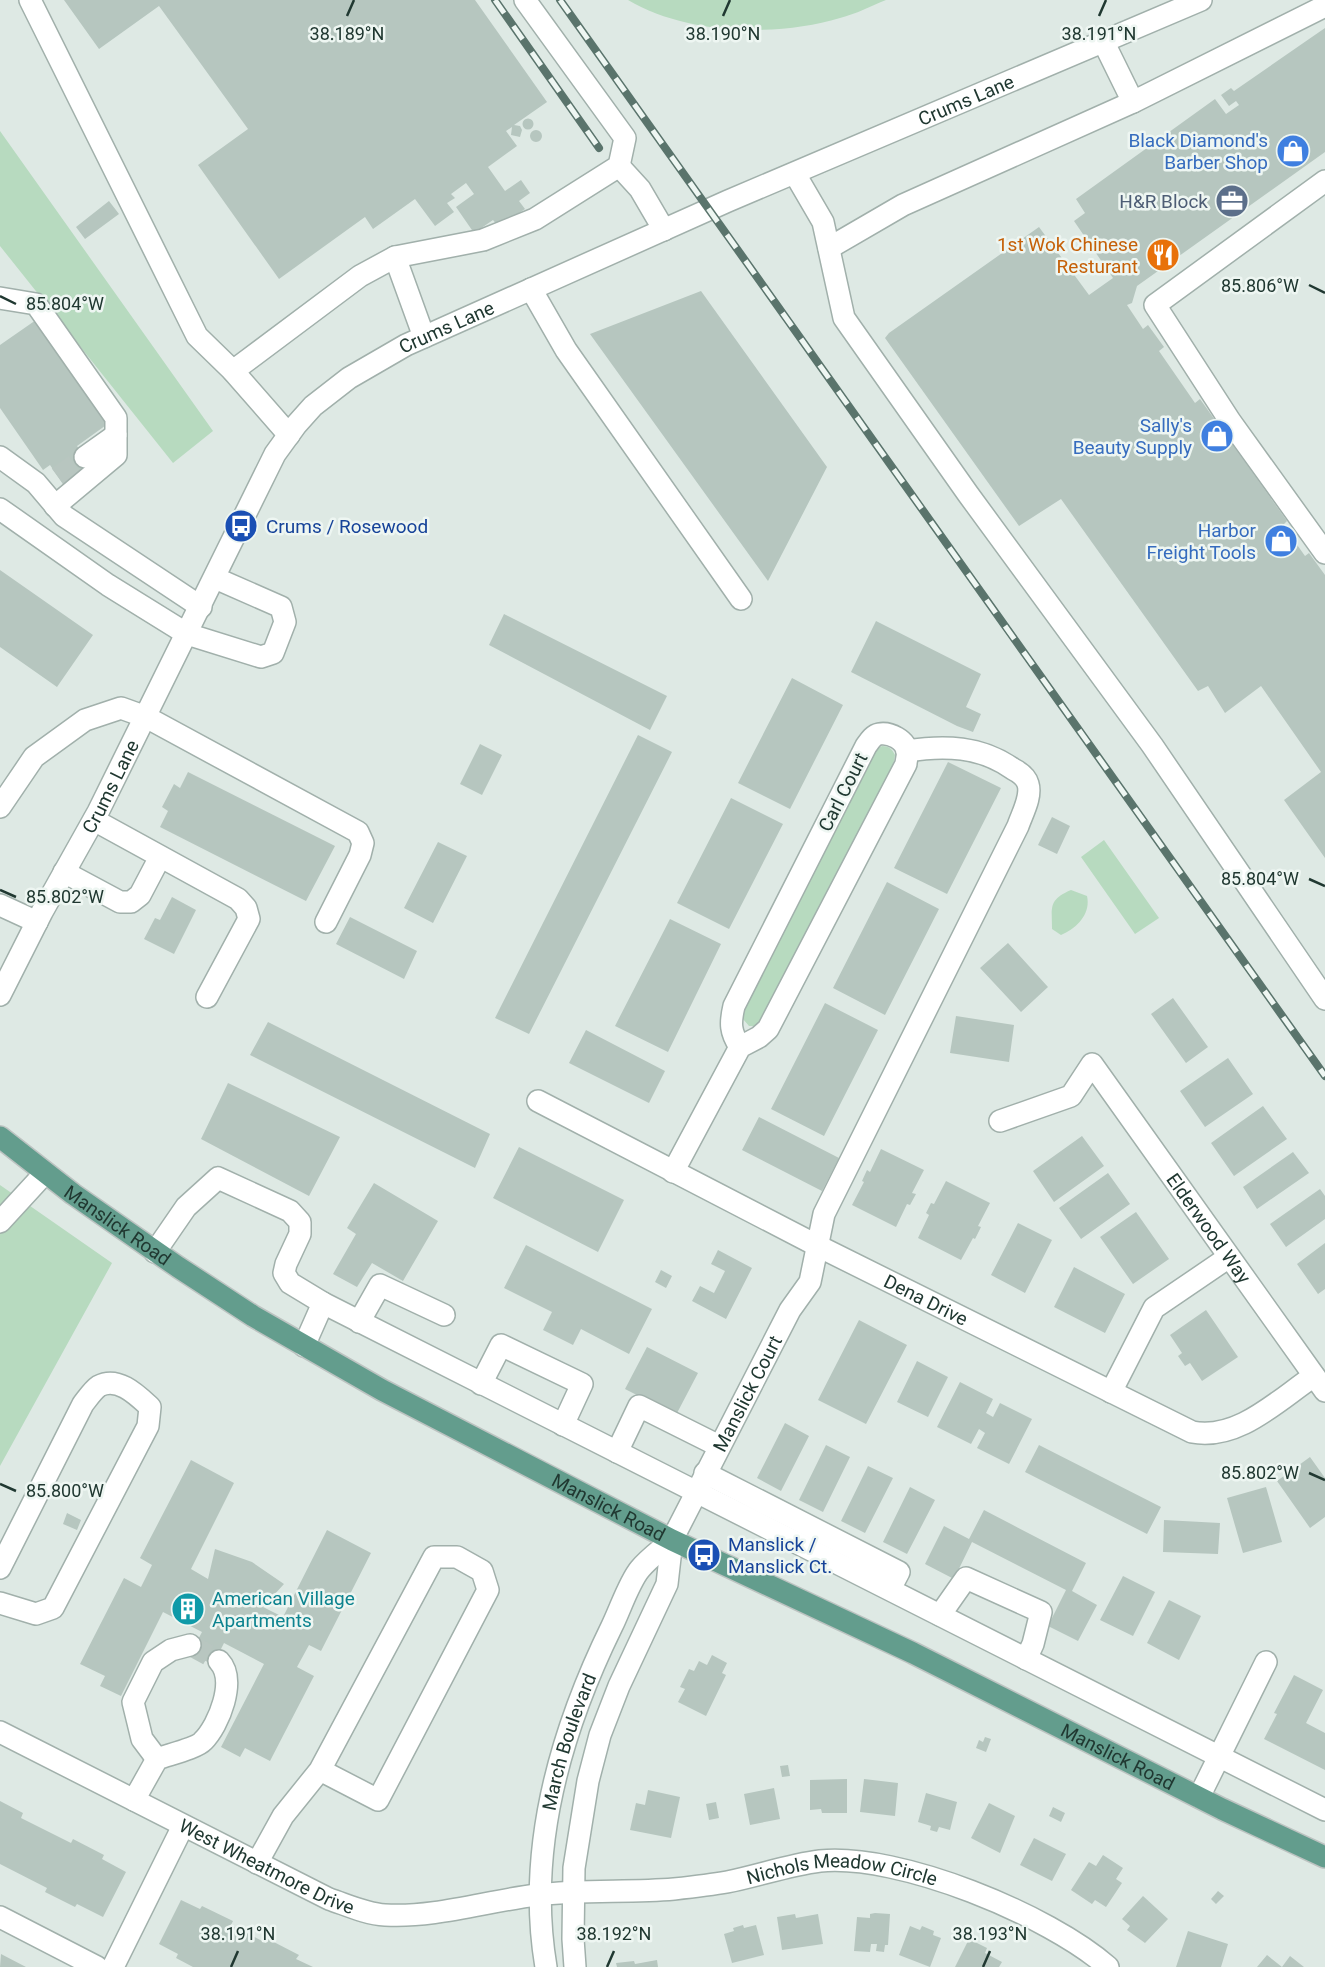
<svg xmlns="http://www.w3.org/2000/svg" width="1325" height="1967" font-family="Roboto,sans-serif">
	<rect width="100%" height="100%" fill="#dee9e4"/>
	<path fill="#b7dabf" d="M628,0h258c-15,6 -30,14 -46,18 -64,19 -153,17 -212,-18z
		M0,131l213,300 -40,32 -173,-217z
		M882,746c7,0 10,3 13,9l-2,11 -129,253 -6,7h-9l-6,-7v-9l132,-260z
		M1104,840l55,78 -24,16 -54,-77z
		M1071,890l16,6c4,18 -10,32 -26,39l-9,-6c0,-22 -4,-29 19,-39z
		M0,1185l112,78 -112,203z"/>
	<path fill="#b6c6bf" d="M64,0h411l72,102 -33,23 6,1 2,4 -2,7 -9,-2 1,-8 -6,4 11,15 -29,21 17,24 16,-11 9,13 -11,8 6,8 -26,18 -6,-7 -19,13 -18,-26 18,-13 -8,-11 -15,11 4,4 -8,5 7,9 -19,14 -20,-27 -42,30 -8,-12 -86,62 -81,-114 50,-36 -89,-123 -60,43z
		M1325,28v124l-188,134 -5,17 -5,2 16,24 5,-4 16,22 -5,4 36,52 5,-4 87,122 -4,4 22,31 4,-3 16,22v283l-41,-58 37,-28 -60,-86 -36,27 -17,-27 -10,5 -137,-192 -42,27 -134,-188 4,-5 150,-106 50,68 24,-17 -39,-57 11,-8 -9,-14 139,-100 11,15 13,-9 -3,-4 -7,5 -8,-11 10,-7 3,3z
		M522.5 124a5.5 5.5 0 1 1 11 0a5.5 5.5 0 1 1-11 0Z
		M530 136a6 6 0 1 1 12 0a6 6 0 1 1-12 0Z
		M109,201l10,13 -34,25 -9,-12z
		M701,291l126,176 -59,114 -178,-247z
		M36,320l73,103 -32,23 15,22 -27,19 -15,-22 -7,5 -43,-62v-63z
		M0,570l93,65 -36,52 -57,-40z
		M504,614l163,82 -17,34 -161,-85z
		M876,621l105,53 -15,33 15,7 -8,18 -16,-6 -106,-54z
		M792,678l51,27 -53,104 -52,-26z
		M638,735l34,17 -143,282 -34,-16z
		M480,744l22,11 -20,40 -22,-11z
		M948,762l53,26 -54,106 -53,-26z
		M188,772l147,74 -29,55 -146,-74 8,-16 -6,-4 12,-23 6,4z
		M731,798l52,26 -54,105 -52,-26z
		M1052,817l18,9 -13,28 -19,-9z
		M438,842l29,14 -34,67 -29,-15z
		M887,882l52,27 -54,106 -52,-27z
		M172,897l24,13 -22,44 -30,-15 11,-21 5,2z
		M350,917l67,34 -13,28 -68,-35z
		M670,919l51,25 -53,108 -53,-26z
		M1008,943l40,44 -27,25 -41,-44z
		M1173,998l35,49 -22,16 -35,-49z
		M825,1003l53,27 -54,106 -53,-27z
		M956,1016l58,9 -5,37 -59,-9z
		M268,1022l222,112 -15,34 -225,-113z
		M586,1030l79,41 -16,32 -80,-40z
		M1228,1058l25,36 -48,33 -25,-36z
		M228,1083l112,54 -31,59 -108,-57z
		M1263,1106l24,33 -53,37 -23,-33z
		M759,1117l80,41 -17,33 -80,-41z
		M1082,1136l22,30 -50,36 -21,-31z
		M519,1147l105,53 -26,52 -105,-54z
		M881,1149l43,21 -12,23 4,1 -6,11 -3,-1 -11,23 -44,-22 12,-23 -2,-1 5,-11 3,2z
		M1293,1152l16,21 -52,36 -14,-22z
		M1108,1173l22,31 -49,35 -22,-31z
		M946,1181l44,22 -12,23 3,1 -6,12 -2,-1 -12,22 -43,-22 11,-23 -3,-2 5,-10 3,1z
		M374,1183l64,38 -35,60 -31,-18 -15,24 -24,-13 23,-40 -9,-6z
		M1320,1189l5,7v23l-39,28 -16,-23z
		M1136,1212l33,47 -36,25 -33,-47z
		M1018,1223l34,17 -27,53 -34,-18z
		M1325,1243v46l-7,5 -21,-30z
		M526,1245l126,64 -23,45 -48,-25 -8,16 -30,-15 9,-18 -48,-24z
		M718,1250l34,18 -26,51 -34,-18 8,-15 14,7 11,-22 -14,-7z
		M1074,1267l51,27 -20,39 -51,-26z
		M661,1270l11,6 -6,12 -11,-6z
		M1206,1310l32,47 -36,24 -12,-18 -5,3 -7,-10 4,-3 -12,-18z
		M859,1320l48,25 -41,79 -48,-24z
		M647,1347l51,26 -22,42 -51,-26z
		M917,1361l31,16 -20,40 -31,-15z
		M960,1382l33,17 -7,14 7,4 7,-14 32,16 -23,45 -32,-16 8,-15 -6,-4 -8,15 -34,-17z
		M785,1423l24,13 -28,55 -24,-13z
		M826,1445l24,12 -27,55 -24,-12z
		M1039,1445l122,62 -14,27 -122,-62z
		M1310,1457l15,21v39l-15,11 -33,-47z
		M191,1460l43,23 -43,86 17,10 7,-30 37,13 32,22 -21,23 20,10 44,-87 44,23 -50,98 -12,-6 -12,22 17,9 -44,85 -25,-13 -5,9 -19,-10 43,-83 -40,-21 -11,22 -22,-12 11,-21 -39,-20 -42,84 -21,-10 5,-10 -25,-12 44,-86 17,9 11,-22 -12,-7z
		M868,1466l25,12 -28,55 -24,-12z
		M910,1487l25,13 -28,54 -24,-12z
		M1266,1487l16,55 -39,11 -16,-55z
		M984,1510l102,53 -14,28 25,14 -19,36 -30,-15 18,-36 -94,-48 -18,37 -29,-15 19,-38 25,13z
		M67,1513l14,7 -4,10 -14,-6z
		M1164,1520l56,3 -2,31 -55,-2z
		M1123,1576l32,16 -22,44 -33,-16z
		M1169,1600l32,16 -22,44 -32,-17z
		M712,1655l15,8 -5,10 4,2 -20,41 -28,-14 7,-13 -5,-2 9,-18 5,2 5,-10 8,4z
		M1294,1675l29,15 -17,33 19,10v37l-61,-31 13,-25 -3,-1z
		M985,1737l6,2 -5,13 -10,-4 3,-8 4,2z
		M788,1765l2,11 -8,1 -2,-11z
		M847,1779v34h-25l-1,-4 -11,1v-30z
		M864,1779l34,4 -3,33 -35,-4z
		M774,1788l6,31 -30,6 -6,-31z
		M648,1790l32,7 -9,41 -41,-8 6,-27 9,2z
		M926,1793l31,9 -7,28 -11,-3 -2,5 -7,-2 1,-4 -13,-4z
		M0,1801l23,12 -2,5 50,25 2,-4 31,16 -2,4 24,13 -23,45 -26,-13 -2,3 -30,-15 2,-4 -47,-24z
		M716,1802l3,16 -10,2 -3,-16z
		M989,1803l26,13 -15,37 -29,-15z
		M1053,1807l12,6 -4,9 -12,-6z
		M1034,1838l32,16 -14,27 -32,-16z
		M1103,1855l20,13 -7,11 6,4 -16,24 -11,-7 -3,4 -21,-14 18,-28 7,4z
		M1218,1891l6,5 -8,8 -5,-5z
		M1143,1896l25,23 -23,24 -18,-13 3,-4 -8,-7z
		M181,1900l19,9 2,-3 31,15 -2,4 35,18 2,-4 31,16 -3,4 17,8h-120l-17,-9 2,-4 -19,-10z
		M875,1913l15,1 -2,31h-3l-1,7 -8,-1 1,-7h-6l-1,8 -16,-1 3,-34 13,1v-4z
		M795,1914l1,4 22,-4 5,30 -41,6 -5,-33z
		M743,1925l1,3 12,-3 8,30 -32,8 -8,-29 10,-3 -1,-3z
		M910,1926l10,4 2,-4 12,5 -1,4 8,3 -11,29 -31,-12z
		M1188,1931l40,13 -7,23h-45z
		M969,1939l18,9 -2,5 17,9 -3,5h-44z
		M1,1954l25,13h-26z
		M1267,1955l15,12 8,-11 14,11h-47z
		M657,1960l1,7h-41l-1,-4 18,-2 1,3z"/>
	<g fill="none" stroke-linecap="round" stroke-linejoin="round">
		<path stroke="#b8c6c0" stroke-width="21" stroke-dasharray="21 10" stroke-linecap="butt" d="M58,477l27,-20
			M190,1645l29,16"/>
		<defs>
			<g id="minor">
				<path d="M30,0l167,336 36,35 56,64"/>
				<path d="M1133,102l192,-96"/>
				<path d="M619,166l21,23 24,41"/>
				<path d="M795,174l28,48 21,96 124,176 184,251 173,254"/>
				<path d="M1325,181l-170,124 75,116 95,132"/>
				<path d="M829,248l74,-43 230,-103 -29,-59"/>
				<path d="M395,257l88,-17 52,-21 84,-53 6,-28 -100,-138"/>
				<path d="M531,289l35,61 175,249"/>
				<path d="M0,298l36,6 80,114v37l-61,51"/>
				<path d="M233,371l127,-95 35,-19 29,80"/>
				<path d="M0,457l36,26 28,33 137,91"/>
				<path d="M85,457l31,-22"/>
				<path d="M0,509l108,76 79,49 74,23 12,-4 12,-31 -4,-15 -66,-29"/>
				<path d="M0,807l34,-50 51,-37 36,-12 25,9 212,115 5,11 -3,12 -34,67"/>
				<path d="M94,820l144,79 8,9 3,11 -42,78"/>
				<path d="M64,872l56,30h11l9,-7 20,-38"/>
				<path d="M0,905l37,17"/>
				<path id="s1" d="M0,995l42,-83 56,-100 177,-358 21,-29 17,-19 36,-28 57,-33 322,-144 473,-201"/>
				<path id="s2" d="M538,1101l278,144 376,187c46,9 86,-32 122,-56"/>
				<path id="s3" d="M1000,1121l71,-25 21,-32 233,327"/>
				<path d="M673,1172l67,-125 19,-10 9,-8 138,-265c0,-4 2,-8 1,-12 -1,-12 -17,-20 -28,-18 -6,1 -10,8 -13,12l-132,260c-4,17 -4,26 6,41"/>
				<path d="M0,1222l45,-49"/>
				<path d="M155,1252l31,-45 32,-29 72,33 10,11v12l-14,30 -2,9 6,10 33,20 -19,43"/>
				<path d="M323,1303l1002,507"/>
				<path d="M359,1322l21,-37 64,30"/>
				<path d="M481,1384l20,-39 81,39 -19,41"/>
				<path d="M1111,1392l43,-84 75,-51"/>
				<path d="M617,1452l22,-46 80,40"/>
				<path d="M705,1473l194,99 -9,17"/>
				<path d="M0,1568l83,-164c4,-5 10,-14 16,-18 19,-10 38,9 51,21l-2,19 -95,182 -17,6 -36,-11"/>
				<path d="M940,1615l26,-37 75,34 -8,32 -7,15"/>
				<path id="s4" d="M0,1732l329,167c18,6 37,15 56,16 50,3 102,-14 152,-20 45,-6 92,-2 137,-6 18,-2 36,-4 53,-7 31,-6 61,-17 93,-21 79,-8 229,54 288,106"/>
				<path d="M157,1759l-15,-20 -9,-37 20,-40 18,-12 19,-5"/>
				<path d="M1199,1797l67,-135"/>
				<path d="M134,1800l23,-41c10,-4 40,-11 46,-18 16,-16 34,-61 16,-80"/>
				<path d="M257,1863l26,-47 37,-46 58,30 110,-210 -6,-19 -25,-14h-23l-114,213"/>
				<path d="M0,1917l97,50"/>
				<path d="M113,1967l70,-141"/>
				<path id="s5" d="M546,1967c-20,-118 14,-235 66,-341 8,-16 17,-44 28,-57 9,-11 22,-20 32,-29"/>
				<path id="s6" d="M575,1967l-2,-28 1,-71 14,-87 12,-46 19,-49 48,-102 5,-44 118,-230 20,-28 14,-68 194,-388c4,-12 14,-29 10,-42 -2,-7 -9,-12 -15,-15 -32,-23 -69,-24 -106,-18"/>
			</g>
			<g id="major">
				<path id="s7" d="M0,1137l73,57 105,73 75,49 129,74 290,150 241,113 309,156 103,48"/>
			</g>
		</defs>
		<use href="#minor" stroke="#a1b0ab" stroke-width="24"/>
		<use href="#major" stroke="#bcc3c1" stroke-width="24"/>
		<use href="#minor" stroke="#fff" stroke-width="21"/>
		<use href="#major" stroke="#639d8d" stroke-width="21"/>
		<defs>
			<path id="rail" d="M495,0l104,148
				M560,0l765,1076"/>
		</defs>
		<use href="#rail" stroke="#5a746c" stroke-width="8"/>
		<use href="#rail" stroke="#eef6f2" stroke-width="5" stroke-dasharray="16" stroke-linecap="butt"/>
	</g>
	<path fill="none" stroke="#203831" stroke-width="2.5" d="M347,16l7,-16M723,16l7,-16M1099,16l7,-16M1309,285l16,8M0,296l16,8M1309,879l16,7M0,890l16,7M1309,1473l16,7M0,1484l16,7M231,1967l7,-16M607,1967l7,-16M983,1967l7,-16"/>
	<defs>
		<symbol id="shop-disc" viewBox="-11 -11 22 22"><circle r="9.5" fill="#3f7fe0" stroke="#eef6f2"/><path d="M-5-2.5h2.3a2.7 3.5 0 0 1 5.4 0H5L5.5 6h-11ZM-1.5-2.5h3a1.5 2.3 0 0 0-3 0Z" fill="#fff"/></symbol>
		<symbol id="office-disc" viewBox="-11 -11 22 22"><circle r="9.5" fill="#5c6f8a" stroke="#eef6f2"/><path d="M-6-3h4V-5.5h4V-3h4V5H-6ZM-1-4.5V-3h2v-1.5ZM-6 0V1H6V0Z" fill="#fff"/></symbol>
		<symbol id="restaurant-disc" viewBox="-11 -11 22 22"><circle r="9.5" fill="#e8710a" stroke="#eef6f2"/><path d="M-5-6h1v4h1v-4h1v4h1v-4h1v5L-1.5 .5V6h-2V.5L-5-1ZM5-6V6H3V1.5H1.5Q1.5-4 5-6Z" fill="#fff"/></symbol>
		<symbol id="bus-disc" viewBox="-11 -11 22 22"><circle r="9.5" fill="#1a4fb4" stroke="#eef6f2"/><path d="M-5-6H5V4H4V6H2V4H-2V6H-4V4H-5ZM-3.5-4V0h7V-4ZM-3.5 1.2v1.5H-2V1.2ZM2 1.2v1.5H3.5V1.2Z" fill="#fff"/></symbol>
		<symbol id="building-disc" viewBox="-11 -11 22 22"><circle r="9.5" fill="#0f9aa8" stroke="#eef6f2"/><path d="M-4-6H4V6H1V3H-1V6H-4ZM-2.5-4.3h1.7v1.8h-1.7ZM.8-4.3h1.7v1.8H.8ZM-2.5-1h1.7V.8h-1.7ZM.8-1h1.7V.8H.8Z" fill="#fff"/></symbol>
	</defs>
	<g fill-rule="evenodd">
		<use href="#shop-disc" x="1274" y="132" width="38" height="38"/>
		<use href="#office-disc" x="1213" y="182" width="38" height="38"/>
		<use href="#restaurant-disc" x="1144" y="236" width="38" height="38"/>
		<use href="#shop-disc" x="1198" y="417" width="38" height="38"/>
		<use href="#bus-disc" x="222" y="507" width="38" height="38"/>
		<use href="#shop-disc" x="1262" y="522" width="38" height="38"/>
		<use href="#bus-disc" x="685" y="1536" width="38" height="38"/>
		<use href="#building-disc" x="169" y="1590" width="38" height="38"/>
	</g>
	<g text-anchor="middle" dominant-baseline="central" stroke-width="5" stroke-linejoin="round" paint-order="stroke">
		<g font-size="19" fill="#203831" stroke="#eef6f2">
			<text stroke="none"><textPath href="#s1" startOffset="1391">Crums Lane</textPath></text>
			<text stroke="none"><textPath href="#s1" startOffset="824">Crums Lane</textPath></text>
			<text stroke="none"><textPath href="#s1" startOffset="236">Crums Lane</textPath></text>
			<text transform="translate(843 792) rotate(-63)">Carl Court</text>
			<text stroke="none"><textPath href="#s7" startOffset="147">Manslick Road</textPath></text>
			<text stroke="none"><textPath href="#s3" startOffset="315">Elderwood Way</textPath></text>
			<text stroke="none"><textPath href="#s2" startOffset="436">Dena Drive</textPath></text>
			<text stroke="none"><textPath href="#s6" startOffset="609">Manslick Court</textPath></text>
			<text stroke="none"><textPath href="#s7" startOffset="714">Manslick Road</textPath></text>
			<text stroke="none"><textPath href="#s5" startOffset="229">March Boulevard</textPath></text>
			<text stroke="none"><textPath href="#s7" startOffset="1281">Manslick Road</textPath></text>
			<text stroke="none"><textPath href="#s4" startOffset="299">West Wheatmore Drive</textPath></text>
			<text stroke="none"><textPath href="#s4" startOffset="889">Nichols Meadow Circle</textPath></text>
		</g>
		<g font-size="19" fill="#366cbe" stroke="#eef6f2" text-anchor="end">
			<text x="1268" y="140">Black Diamond's<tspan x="1268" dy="22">Barber Shop</tspan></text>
			<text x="1192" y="425">Sally's<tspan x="1192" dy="22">Beauty Supply</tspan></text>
			<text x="1256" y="530">Harbor<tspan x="1256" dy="22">Freight Tools</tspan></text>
		</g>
		<g font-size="19" fill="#4e5e75" stroke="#eef6f2" text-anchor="end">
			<text x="1208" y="201">H&amp;R Block</text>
		</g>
		<g font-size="19" fill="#c56008" stroke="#eef6f2" text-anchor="end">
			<text x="1138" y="244">1st Wok Chinese<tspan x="1138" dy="22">Resturant</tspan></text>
		</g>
		<g font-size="19" fill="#164399" stroke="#eef6f2" text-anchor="start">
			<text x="266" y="526">Crums / Rosewood</text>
			<text x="728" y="1544">Manslick /<tspan x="728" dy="22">Manslick Ct.</tspan></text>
		</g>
		<g font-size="19" fill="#0d838f" stroke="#eef6f2" text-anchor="start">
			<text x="212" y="1598">American Village<tspan x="212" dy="22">Apartments</tspan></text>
		</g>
	</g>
	<g font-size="18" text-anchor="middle" fill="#203831" stroke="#eef6f2" stroke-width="5" stroke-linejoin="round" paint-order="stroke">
		<text x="347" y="40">38.189°N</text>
		<text x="723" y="40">38.190°N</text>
		<text x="1099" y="40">38.191°N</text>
		<text x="1260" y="292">85.806°W</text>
		<text x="65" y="310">85.804°W</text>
		<text x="1260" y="885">85.804°W</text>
		<text x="65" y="903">85.802°W</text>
		<text x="1260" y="1479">85.802°W</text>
		<text x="65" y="1497">85.800°W</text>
		<text x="238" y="1940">38.191°N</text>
		<text x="614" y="1940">38.192°N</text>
		<text x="990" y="1940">38.193°N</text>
	</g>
</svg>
